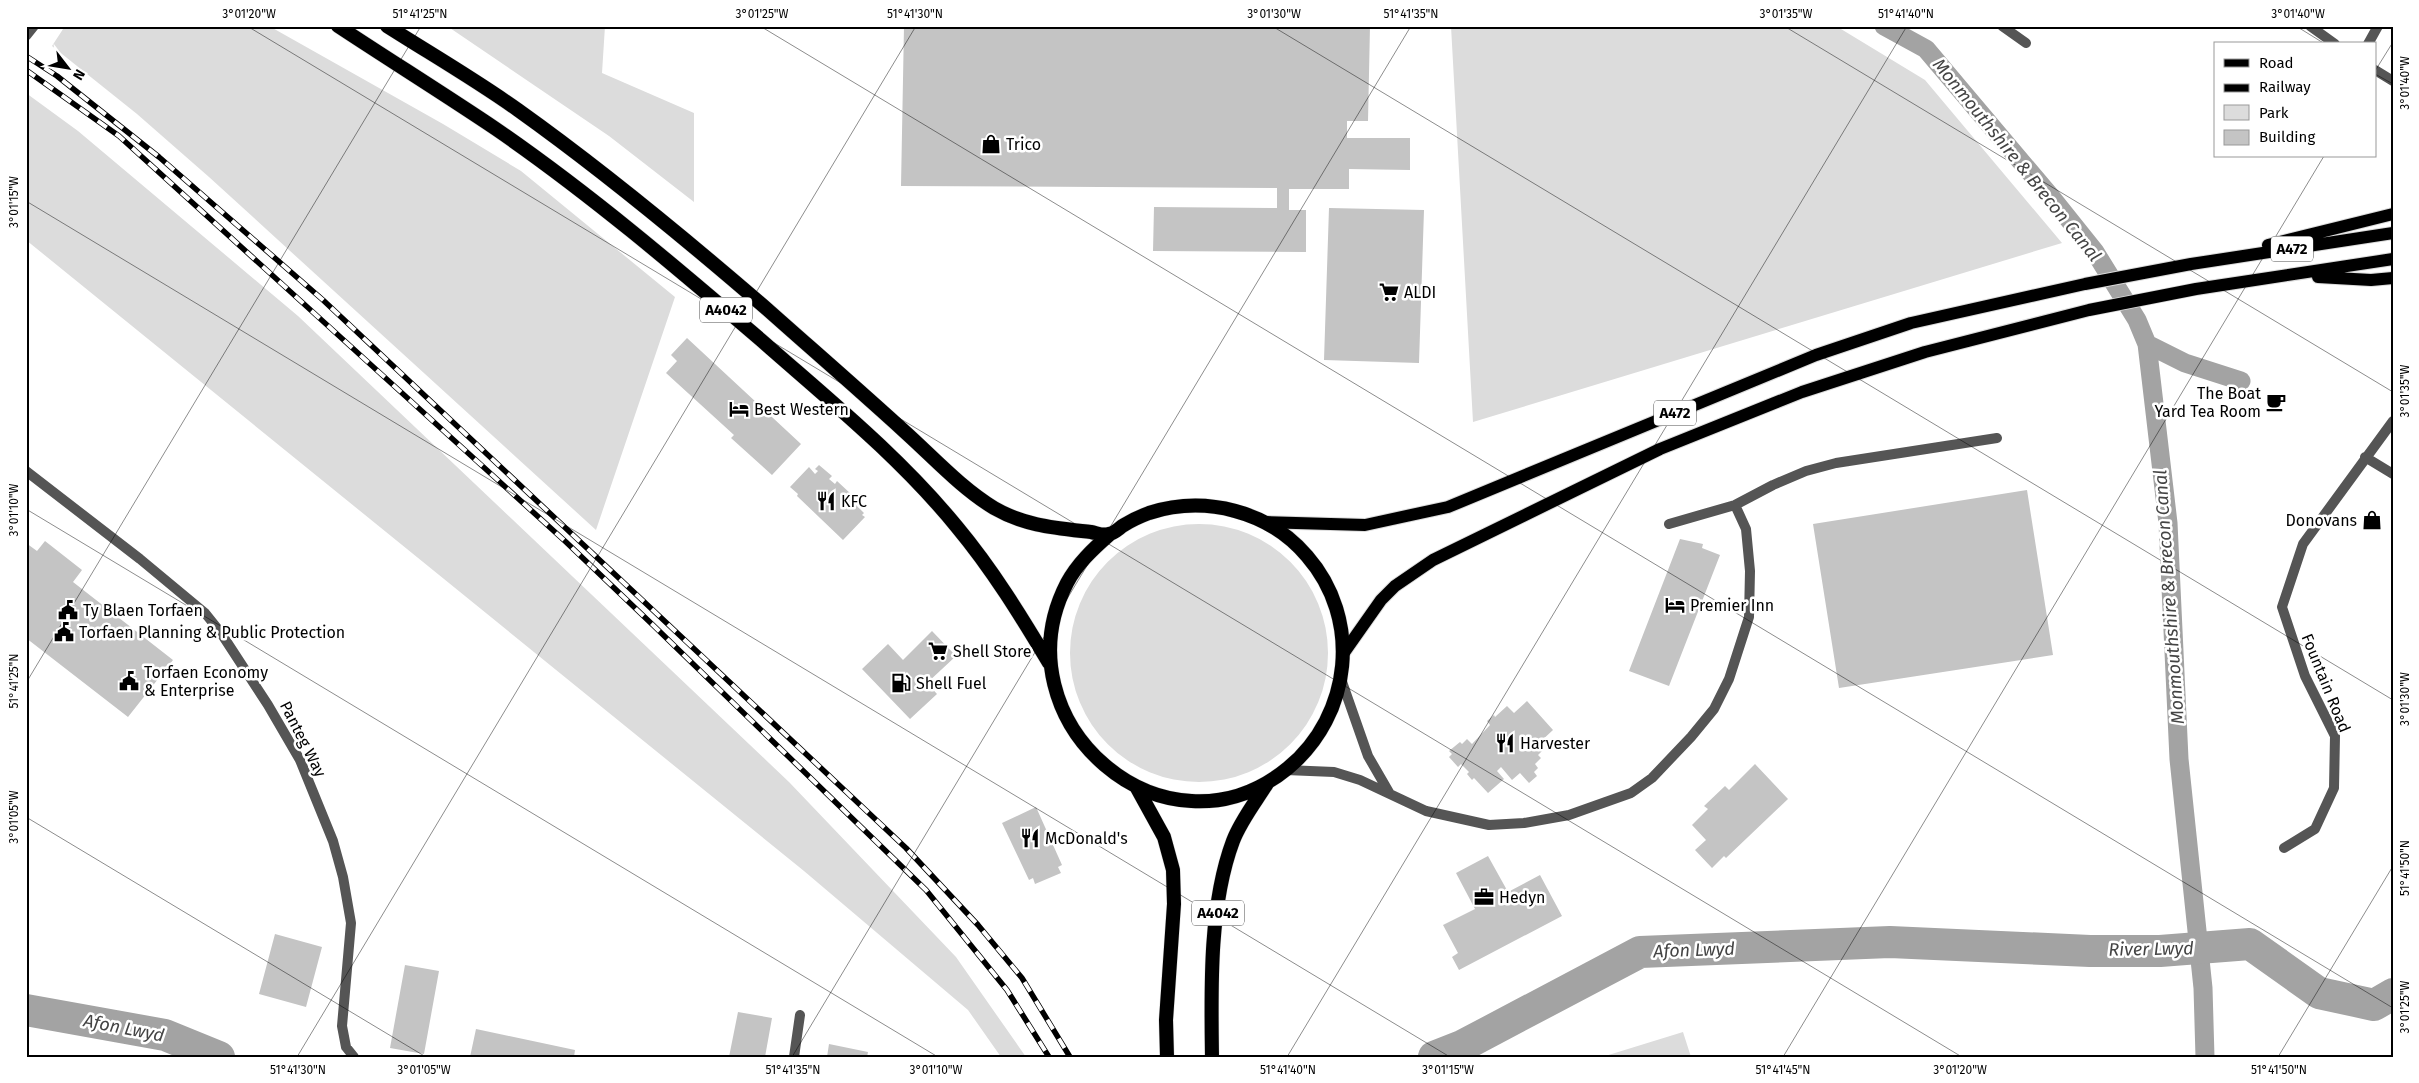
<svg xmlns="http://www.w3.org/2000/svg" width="2419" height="1083" font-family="'Fira Sans',sans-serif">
	<rect width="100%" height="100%" fill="#fff"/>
	<path fill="#dcdcdc" d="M65,26h204l174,98 78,47 154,126 -79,233 -387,-353 -72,-63 -85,-68z
		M447,26h158l-3,47 92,40v89l-85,-66z
		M1451,26h385l89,54 137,163 -589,179z
		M26,93l52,38 220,185 491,466 167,175 70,100h-25l-33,-47 -164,-139 -778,-631z
		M1070 653a129 129 0 1 1 258 0a129 129 0 1 1-258 0Z
		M1683,1032l8,25h-89z"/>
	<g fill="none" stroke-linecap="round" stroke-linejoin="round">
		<path stroke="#a3a3a3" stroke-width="19" d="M1884,26l42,23 125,148 44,55 42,68 10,24 21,179 11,236 24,229 2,69
			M2147,344l38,19 56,18"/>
		<path stroke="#a3a3a3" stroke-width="32" d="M26,1010l139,25 54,22
			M1434,1057l28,-11 178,-94 250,-10 200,9h70l90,-7 69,49 55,12 19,-11"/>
	</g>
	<path fill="#c4c4c4" d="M904,26h466l-2,95h-21v17h63v32l-61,-1v20h-60v21h17v42l-153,-1 1,-44 123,1v-20l-376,-2z
		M1329,208l95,2 -5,153 -95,-3z
		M687,338l114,106 -29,31 -41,-37 3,-3 -68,-62 11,-12 -6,-6z
		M819,465l13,11 -3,3 6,5 2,-3 14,13 -3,3 16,16 -2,2 3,2 -22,23 -46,-44 1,-2 -8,-7 19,-20 6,7 3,-3 -3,-2z
		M2027,490l26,165 -214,33 -26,-164z
		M1680,539l23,5 -1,4 18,7 -51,131 -40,-15z
		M45,541l37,29 -9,12 100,78 -45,57 -102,-79v-95l11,8z
		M932,631l24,25 -29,27 10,11 -27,25 -48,-50 26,-25 15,16z
		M1527,701l26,29 -14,13 5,6 -6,6 3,3 -6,6 3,4 -4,4 3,4 -8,7 -9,-10 -8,7 -11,-13 -4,4 7,8 -16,14 -14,-15 -2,2 -5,-6 2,-2 -8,-8 -3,3 -9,-10 3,-3 -3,-3 11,-9 2,2 5,-5 5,5 18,-19 -3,-4 7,-6 1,2 12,-11 7,7z
		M1755,764l33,35 -62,59 -2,-2 -12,12 -17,-18 11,-10 -14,-15 16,-16 -4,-3 21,-20 4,4z
		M1036,807l26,58 -4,2 3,6 -26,11 -2,-6 -4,2 -27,-57z
		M1488,856l20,36 32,-17 22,41 -103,54 -7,-13 6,-4 -15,-28 32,-16 -19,-36z
		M275,934l47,13 -16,60 -47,-13z
		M405,965l34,6 -15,83 -34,-6z
		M738,1012l34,6 -7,39h-36z
		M476,1029l99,21 -1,7h-104z
		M829,1044l39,8 -1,5h-40z"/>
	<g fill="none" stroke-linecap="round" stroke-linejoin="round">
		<defs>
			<path id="primary" d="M2268,245l125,-31
				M2318,277l53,3 22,-2
				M1264,522l101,3 83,-18 368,-152 95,-32 174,-39 106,-20 202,-31
				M1343,654l38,-54 14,-14 38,-26 227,-111 142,-57 123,-40 164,-42 107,-21 197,-30"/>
			<path id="trunk" d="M338,26c53,35 106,68 158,103 93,64 180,138 265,211 67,59 139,117 196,187 35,42 64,89 92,136
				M387,26c44,28 89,54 131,84 87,62 169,130 250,200 45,40 91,80 136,121 29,26 57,57 90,77 31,18 62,20 97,24 6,1 12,4 18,2 6,-1 10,-6 15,-9 8,-5 17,-9 25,-12 56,-18 120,-2 158,43 55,63 45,159 -19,212 -123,101 -292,-47 -221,-185 10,-19 26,-34 42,-48
				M1137,788l27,49 9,33 1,34 -8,116 1,37
				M1212,1057c-1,-68 -3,-152 21,-216 8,-21 24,-41 35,-59"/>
		</defs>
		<use href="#primary" stroke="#dbdbdb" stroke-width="14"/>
		<use href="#trunk" stroke="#dbdbdb" stroke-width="15"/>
		<path stroke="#555" stroke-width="10" d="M2002,26l24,17
			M2310,26l25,18
			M2368,44l10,-18
			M2375,70l18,11
			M2365,457l28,17
			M26,471l114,88 65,54 16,20 47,72 32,55 33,81 10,36 8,46 -9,103 4,21 8,10
			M1669,524l66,-19 38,-20 33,-14 30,-8 161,-25
			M1341,679l27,77 22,38
			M1286,770l48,2 26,8 66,31 63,14 35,-2 45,-8 62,-22 21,-15 39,-41 23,-28 15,-30 20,-62 1,-46 -4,-42 -11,-24
			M2284,848l31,-19 19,-41 1,-52 -30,-60 -23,-69 21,-63 90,-123
			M794,1057l6,-42"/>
		<path stroke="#555" stroke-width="10" d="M26,36l8,-10"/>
		<use href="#primary" stroke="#000" stroke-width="12"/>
		<use href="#trunk" stroke="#000" stroke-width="14"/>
		<defs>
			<path id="rail" d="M26,56l31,20 102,81 164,143 583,548 72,77 44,53 48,79
				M26,70l93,66 447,406 89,85 271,263 81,100 42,67"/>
		</defs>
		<use href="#rail" stroke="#000" stroke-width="5.5"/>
		<use href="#rail" stroke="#fff" stroke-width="4" stroke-dasharray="11" stroke-linecap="butt"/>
	</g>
	<path fill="none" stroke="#000" stroke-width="1" stroke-opacity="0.45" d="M247,26l1715,1031M760,26l1633,982M1272,26l1121,674M1784,26l609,366M2296,26l29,18M2375,71l18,-29M2375,74l18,10M26,201l1424,856M26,509l912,548M26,683l395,-657M26,817l400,240M297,1057l619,-1031M792,1057l619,-1031M1287,1057l620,-1031M1783,1057l541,-901M2278,1057l115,-191"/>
	<defs>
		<symbol id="shop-bare" viewBox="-9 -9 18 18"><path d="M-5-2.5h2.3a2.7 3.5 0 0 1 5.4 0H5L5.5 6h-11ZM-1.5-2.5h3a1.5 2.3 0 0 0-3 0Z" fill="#000" stroke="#fff" stroke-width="2.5" paint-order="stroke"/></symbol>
		<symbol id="supermarket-bare" viewBox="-9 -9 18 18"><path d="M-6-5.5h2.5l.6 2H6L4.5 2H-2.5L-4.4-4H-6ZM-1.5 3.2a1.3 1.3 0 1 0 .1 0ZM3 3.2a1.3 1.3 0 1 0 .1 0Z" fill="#000" stroke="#fff" stroke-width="2.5" paint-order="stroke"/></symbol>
		<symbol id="cafe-bare" viewBox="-9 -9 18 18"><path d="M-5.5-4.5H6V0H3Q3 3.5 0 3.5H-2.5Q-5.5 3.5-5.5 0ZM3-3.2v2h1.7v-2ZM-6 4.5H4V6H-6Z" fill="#000" stroke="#fff" stroke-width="2.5" paint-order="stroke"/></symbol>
		<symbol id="hotel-bare" viewBox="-9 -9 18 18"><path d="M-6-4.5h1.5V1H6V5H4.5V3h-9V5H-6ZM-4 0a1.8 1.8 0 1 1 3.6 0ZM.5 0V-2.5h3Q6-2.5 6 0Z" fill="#000" stroke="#fff" stroke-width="2.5" paint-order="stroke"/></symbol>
		<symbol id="restaurant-bare" viewBox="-9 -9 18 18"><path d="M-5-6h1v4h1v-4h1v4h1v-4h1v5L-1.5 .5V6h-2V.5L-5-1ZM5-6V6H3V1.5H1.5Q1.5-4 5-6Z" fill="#000" stroke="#fff" stroke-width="2.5" paint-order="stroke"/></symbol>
		<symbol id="civic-bare" viewBox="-9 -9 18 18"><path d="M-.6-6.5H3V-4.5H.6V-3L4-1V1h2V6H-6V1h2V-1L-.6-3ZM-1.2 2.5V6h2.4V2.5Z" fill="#000" stroke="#fff" stroke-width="2.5" paint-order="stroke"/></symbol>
		<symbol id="fuel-bare" viewBox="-9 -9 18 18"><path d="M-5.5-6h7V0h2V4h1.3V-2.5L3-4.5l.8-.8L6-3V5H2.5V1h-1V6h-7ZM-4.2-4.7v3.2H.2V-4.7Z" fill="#000" stroke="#fff" stroke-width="2.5" paint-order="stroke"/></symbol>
		<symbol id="office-bare" viewBox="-9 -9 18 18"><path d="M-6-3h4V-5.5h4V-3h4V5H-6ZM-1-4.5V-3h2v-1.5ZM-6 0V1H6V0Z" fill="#000" stroke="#fff" stroke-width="2.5" paint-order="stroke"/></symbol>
	</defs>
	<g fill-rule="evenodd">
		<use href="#shop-bare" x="977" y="130" width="28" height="28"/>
		<use href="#supermarket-bare" x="1375" y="278" width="28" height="28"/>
		<use href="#cafe-bare" x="2262" y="388" width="28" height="28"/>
		<use href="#hotel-bare" x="725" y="395" width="28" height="28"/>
		<use href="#restaurant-bare" x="812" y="487" width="28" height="28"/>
		<use href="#shop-bare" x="2358" y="506" width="28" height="28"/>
		<use href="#hotel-bare" x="1661" y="591" width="28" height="28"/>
		<use href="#civic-bare" x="54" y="596" width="28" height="28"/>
		<use href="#civic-bare" x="50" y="618" width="28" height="28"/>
		<use href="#supermarket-bare" x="924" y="637" width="28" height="28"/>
		<use href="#civic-bare" x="115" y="667" width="28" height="28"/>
		<use href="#fuel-bare" x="887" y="669" width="28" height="28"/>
		<use href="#restaurant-bare" x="1491" y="729" width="28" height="28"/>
		<use href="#restaurant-bare" x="1016" y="824" width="28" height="28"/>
		<use href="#office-bare" x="1470" y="883" width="28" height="28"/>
	</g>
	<g text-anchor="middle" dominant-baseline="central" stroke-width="5" stroke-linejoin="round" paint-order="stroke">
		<g fill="#fff" stroke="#4c4c4c" stroke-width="1">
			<rect x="2271" y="236.5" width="42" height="25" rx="4"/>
			<rect x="700" y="297.5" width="52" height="25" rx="4"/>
			<rect x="1654" y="400.5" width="42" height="25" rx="4"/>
			<rect x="1192" y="900.5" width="52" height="25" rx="4"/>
		</g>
		<g font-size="15" font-weight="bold" fill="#000">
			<text x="2292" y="249">A472</text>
			<text x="726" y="310">A4042</text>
			<text x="1675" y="413">A472</text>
			<text x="1218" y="913">A4042</text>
		</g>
		<g font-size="16" fill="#000" stroke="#fff" text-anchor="start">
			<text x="1006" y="144">Trico</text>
			<text x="1404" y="292">ALDI</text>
			<text x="2261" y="393" text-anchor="end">The Boat<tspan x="2261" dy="18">Yard Tea Room</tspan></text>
			<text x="754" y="409">Best Western</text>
			<text x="841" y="501">KFC</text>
			<text x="2357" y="520" text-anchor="end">Donovans</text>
			<text x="1690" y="605">Premier Inn</text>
			<text x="83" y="610">Ty Blaen Torfaen</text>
			<text x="79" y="632">Torfaen Planning &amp; Public Protection</text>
			<text x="953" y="651">Shell Store</text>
			<text x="144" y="672">Torfaen Economy<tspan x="144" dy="18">&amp; Enterprise</tspan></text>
			<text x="916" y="683">Shell Fuel</text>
			<text x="1520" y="743">Harvester</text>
			<text x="1045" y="838">McDonald's</text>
			<text x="1499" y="897">Hedyn</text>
		</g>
		<g font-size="16" fill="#000" stroke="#fff">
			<text transform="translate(2326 683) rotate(68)">Fountain Road</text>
			<text transform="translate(303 739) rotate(63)">Panteg Way</text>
		</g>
		<g font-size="18" font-style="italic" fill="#444" stroke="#fff">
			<text transform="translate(2017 160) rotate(51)">Monmouthshire &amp; Brecon Canal</text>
			<text transform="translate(2169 597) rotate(-94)">Monmouthshire &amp; Brecon Canal</text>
			<text transform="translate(2151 949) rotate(-1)">River Lwyd</text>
			<text transform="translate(1694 950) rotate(-2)">Afon Lwyd</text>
			<text transform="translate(124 1028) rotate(11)">Afon Lwyd</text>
		</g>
	</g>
	<rect width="2419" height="1083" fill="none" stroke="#ffffff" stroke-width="55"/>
	<rect x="2214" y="42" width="162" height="115" fill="#ffffff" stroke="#999999"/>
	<rect x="2224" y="59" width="25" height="8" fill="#000000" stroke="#999999"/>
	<text x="2259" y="68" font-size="15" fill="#000000">Road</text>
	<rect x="2224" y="84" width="25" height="8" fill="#000000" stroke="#999999"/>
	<text x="2259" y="92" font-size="15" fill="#000000">Railway</text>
	<rect x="2224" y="105" width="25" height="15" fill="#dcdcdc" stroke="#999999"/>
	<text x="2259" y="118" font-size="15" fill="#000000">Park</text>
	<rect x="2224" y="130" width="25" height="15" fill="#c4c4c4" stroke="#999999"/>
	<text x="2259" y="142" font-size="15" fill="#000000">Building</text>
	<g transform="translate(68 68) rotate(121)" stroke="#ffffff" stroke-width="4" paint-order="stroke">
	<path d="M0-4L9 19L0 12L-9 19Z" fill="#000000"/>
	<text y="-8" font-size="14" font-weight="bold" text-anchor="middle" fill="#000000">N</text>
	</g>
	<rect x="28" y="28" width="2364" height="1028" fill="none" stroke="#000" stroke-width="2"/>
	<g font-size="12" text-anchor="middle" fill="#000">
		<text x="249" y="18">3°01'20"W</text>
		<text x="420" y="18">51°41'25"N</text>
		<text x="762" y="18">3°01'25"W</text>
		<text x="915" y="18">51°41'30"N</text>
		<text x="1274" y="18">3°01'30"W</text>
		<text x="1411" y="18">51°41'35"N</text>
		<text x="1786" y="18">3°01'35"W</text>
		<text x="1906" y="18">51°41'40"N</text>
		<text x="2298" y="18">3°01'40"W</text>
		<text transform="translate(2405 83) rotate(-90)" y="4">3°01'40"W</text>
		<text transform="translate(14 202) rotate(-90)" y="4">3°01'15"W</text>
		<text transform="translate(2405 391) rotate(-90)" y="4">3°01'35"W</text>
		<text transform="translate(14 510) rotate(-90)" y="4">3°01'10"W</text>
		<text transform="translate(14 681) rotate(-90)" y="4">51°41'25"N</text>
		<text transform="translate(2405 699) rotate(-90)" y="4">3°01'30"W</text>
		<text transform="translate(14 817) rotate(-90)" y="4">3°01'05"W</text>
		<text transform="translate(2405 868) rotate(-90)" y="4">51°41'50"N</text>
		<text transform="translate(2405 1007) rotate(-90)" y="4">3°01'25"W</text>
		<text x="298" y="1074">51°41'30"N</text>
		<text x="424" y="1074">3°01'05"W</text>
		<text x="793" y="1074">51°41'35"N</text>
		<text x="936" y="1074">3°01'10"W</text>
		<text x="1288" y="1074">51°41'40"N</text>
		<text x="1448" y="1074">3°01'15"W</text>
		<text x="1783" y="1074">51°41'45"N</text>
		<text x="1960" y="1074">3°01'20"W</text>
		<text x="2279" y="1074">51°41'50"N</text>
	</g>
</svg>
